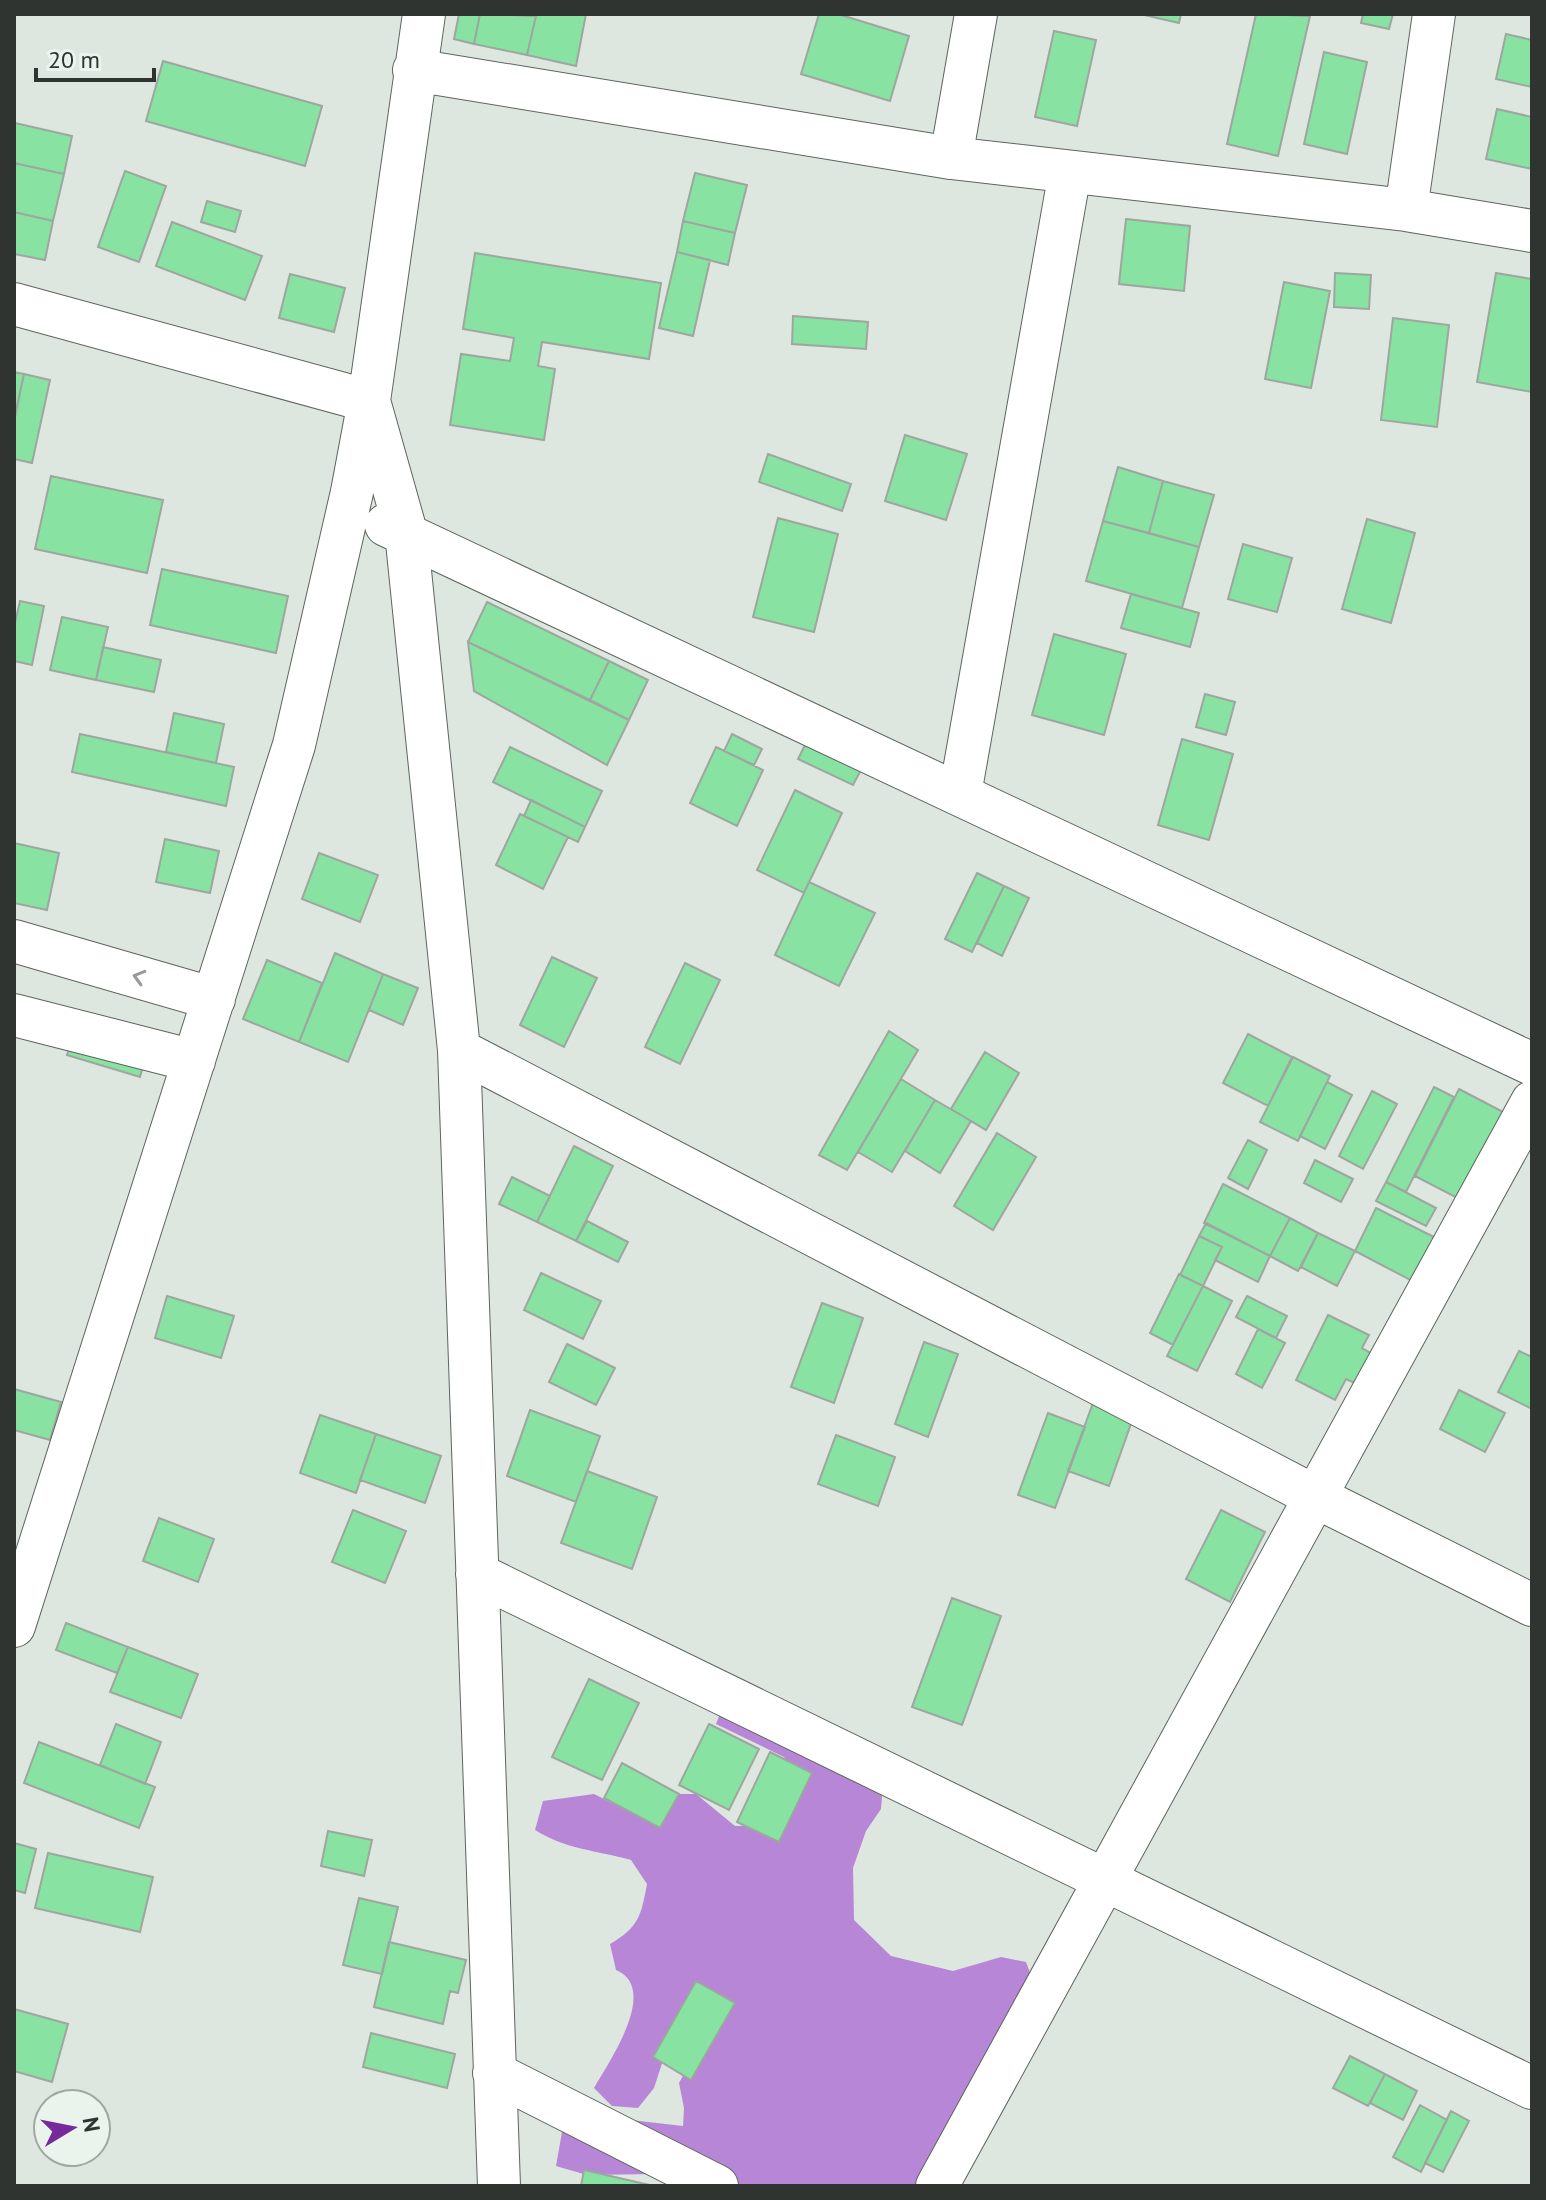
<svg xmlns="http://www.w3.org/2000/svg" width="1546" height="2200" font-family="'PT Sans',sans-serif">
	<rect width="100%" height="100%" fill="#dde7df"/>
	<path fill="#b886d6" d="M725,1701l158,83 -2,25 -15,22 -13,37 1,52 37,36 62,15 48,-14 25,5 9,24 -108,200h-248l-23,-12 -69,1 -31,-9 6,-34 60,-13 61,7 1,-18 -5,-25 35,-65 -44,21 -16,49 -16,20 -26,-2 -18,-18c15,-26 66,-100 22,-118l-6,-26c29,-17 31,-28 37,-60l-16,-24c-35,-10 -64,-10 -96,-30l8,-29 51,-7 40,20 24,1 21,-21h17l39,32 43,-1 19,-46 -13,-22 -68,-33z"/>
	<path fill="#88e2a2" stroke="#9da79f" stroke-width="2" d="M459,14h21l-6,30 -20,-5z
		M480,14l56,2 -9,39 -53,-11z
		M524,14h62l-10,52 -49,-11 9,-39z
		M819,14h19l71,22 -19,65 -89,-27z
		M1140,14h41l-2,9z
		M1256,14l54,2 -32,140 -51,-12z
		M1363,14h30l-4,15 -28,-6z
		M1054,31l42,9 -19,86 -42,-9z
		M1506,34l26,6v47l-36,-8z
		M1324,52l43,10 -20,92 -43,-10z
		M163,61l159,45 -17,60 -159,-45z
		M1497,109l35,8v52l-46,-10z
		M15,123l57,13 -8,38 -50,-11z
		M14,163l50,11 -11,47 -39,-9z
		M125,171l41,15 -27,76 -41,-15z
		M695,173l52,12 -12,48 -52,-12z
		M207,201l34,10 -6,21 -34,-10z
		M14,212l39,9 -8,39 -31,-6z
		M1126,219l64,7 -6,65 -65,-7z
		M683,221l52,12 -7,32 -51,-13z
		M172,222l90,34 -17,44 -89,-34z
		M677,252l33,8 -17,76 -34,-8z
		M475,253l186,30 -12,76 -107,-17 -4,24 17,3 -11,71 -94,-15 11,-71 49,7 4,-23 -51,-9z
		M1335,273l36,2 -2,34 -35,-2z
		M1496,273l36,6v113l-55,-10z
		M290,274l55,14 -11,44 -55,-14z
		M1284,282l46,9 -19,97 -46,-9z
		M793,316l75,6 -2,27 -74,-5z
		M1393,318l56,7 -12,102 -56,-7z
		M14,372l10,2 -10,48z
		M24,374l26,6 -18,83 -18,-4v-39z
		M905,435l62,19 -21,66 -61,-19z
		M768,454l83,30 -9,27 -83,-29z
		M1118,467l45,14 -14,52 -46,-12z
		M51,476l112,24 -16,73 -112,-24z
		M1163,481l51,14 -15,52 -50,-14z
		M778,518l60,16 -24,98 -61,-15z
		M1367,519l48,14 -24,90 -49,-14z
		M1103,521l96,26 -17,61 -96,-27z
		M1243,544l49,14 -15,54 -49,-13z
		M162,569l126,27 -12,57 -126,-28z
		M1131,594l68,19 -9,34 -69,-19z
		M20,601l24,5 -12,59 -18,-4v-34z
		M487,602l122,59 -19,39 -122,-58z
		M62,617l46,10 -12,53 -46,-10z
		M1054,634l72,20 -22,81 -72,-20z
		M468,642l161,78 -22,45 -133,-74z
		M103,647l58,13 -7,32 -58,-12z
		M609,661l39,19 -19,40 -39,-20z
		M1205,694l30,8 -9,33 -30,-8z
		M174,713l50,11 -8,39 -50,-11z
		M80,734l154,33 -8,39 -154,-34z
		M732,734l30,15 -8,16 -30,-14z
		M1182,739l51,15 -24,86 -51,-15z
		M806,743l55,27 -8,15 -55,-26z
		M510,747l92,44 -17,36 -92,-45z
		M716,747l47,23 -26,56 -47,-23z
		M795,790l47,23 -38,80 -47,-23z
		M531,800l54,27 -7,15 -54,-26z
		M520,814l48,23 -25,52 -47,-24z
		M165,839l54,12 -9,42 -54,-11z
		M14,843l45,10 -12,57 -33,-7z
		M319,853l59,22 -18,47 -58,-23z
		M977,873l27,13 -32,66 -27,-13z
		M809,882l66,31 -36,73 -64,-31z
		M1004,886l25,12 -27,58 -25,-13z
		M335,953l48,21 -35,88 -49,-20z
		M552,957l45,21 -33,69 -44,-22z
		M267,960l55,23 -23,59 -56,-23z
		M685,963l35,17 -40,84 -35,-17z
		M383,974l35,14 -15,37 -34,-15z
		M889,1031l29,19 -71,120 -28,-15z
		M74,1033l72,22 -6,22 -73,-22z
		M1248,1034l44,23 -24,49 -45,-23z
		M985,1052l34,21 -33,57 -35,-21z
		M1293,1057l37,19 -32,65 -38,-19z
		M901,1079l34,21 -43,72 -34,-20z
		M1327,1082l25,13 -27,54 -25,-13z
		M1434,1087l20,10 -48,95 -20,-10z
		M1459,1089l48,25 -44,87 -48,-25z
		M1372,1091l25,13 -34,65 -24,-13z
		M935,1100l36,21 -31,52 -35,-22z
		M997,1133l39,24 -43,73 -39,-24z
		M1248,1140l19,10 -19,39 -20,-11z
		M574,1146l39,20 -37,75 -39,-19z
		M1315,1160l38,19 -12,23 -37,-19z
		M512,1177l38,19 -13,26 -38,-18z
		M1386,1182l50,26 -10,18 -50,-25z
		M1223,1184l67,34 -20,38 -66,-33z
		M1376,1208l64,32 -22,44 -63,-33z
		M1290,1218l28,15 -20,38 -28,-15z
		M587,1221l41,21 -10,20 -42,-21z
		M1206,1223l64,33 -12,26 -43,-22 7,-13 -23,-11z
		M1318,1233l37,18 -18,35 -36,-19z
		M1199,1236l23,11 -19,39 -23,-11z
		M541,1273l60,28 -18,38 -59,-29z
		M1179,1274l24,12 -30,59 -23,-12z
		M1203,1286l29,15 -35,70 -30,-15z
		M167,1296l67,20 -13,42 -66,-20z
		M1247,1296l40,20 -11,22 -40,-21z
		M822,1303l41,15 -29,85 -43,-16z
		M1328,1315l41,20 -7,13 12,7 -15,30 -13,-6 -11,21 -39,-20z
		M1258,1329l27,14 -23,45 -26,-14z
		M924,1342l34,12 -30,83 -33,-13z
		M567,1344l48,24 -19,37 -47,-23z
		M1519,1351l13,6v52l-34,-17z
		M14,1389l47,13 -11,38 -36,-10z
		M1459,1390l46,23 -20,39 -45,-23z
		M1093,1403l40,15 -24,68 -41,-15z
		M530,1410l70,26 -24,66 -69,-26z
		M1048,1413l37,14 -30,81 -37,-13z
		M320,1415l56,19 -20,59 -56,-20z
		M376,1434l65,22 -16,47 -65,-23z
		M836,1435l59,22 -17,49 -60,-22z
		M587,1471l70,26 -25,72 -71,-26z
		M353,1510l53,21 -21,52 -53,-21z
		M1221,1510l44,22 -35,70 -44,-23z
		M159,1518l55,21 -16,43 -55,-21z
		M952,1598l49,18 -39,109 -50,-18z
		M66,1623l62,24 -11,26 -61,-23z
		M128,1647l70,27 -17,44 -71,-26z
		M589,1679l50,24 -37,77 -50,-23z
		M116,1724l45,18 -16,42 -45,-19z
		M709,1724l50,25 -30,61 -50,-25z
		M39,1742l116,45 -16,41 -115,-45z
		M770,1752l42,21 -33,69 -42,-20z
		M622,1763l57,31 -19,34 -56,-30z
		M328,1831l44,9 -8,36 -43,-10z
		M14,1843l22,6 -11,44 -11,-3z
		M48,1853l105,24 -13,55 -105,-24z
		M359,1898l39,9 -16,67 -39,-9z
		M389,1942l77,18 -8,33 -8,-2 -7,33 -69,-17z
		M696,1981l39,22 -44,77 -38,-23z
		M14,2009l54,15 -16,58 -38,-11z
		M371,2033l84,21 -8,34 -84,-21z
		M1350,2056l35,18 -17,32 -35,-18z
		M1385,2074l32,17 -14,29 -33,-17z
		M1420,2105l27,15 -26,52 -28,-15z
		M1451,2111l18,10 -26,51 -18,-9z
		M584,2170l70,16h-73z"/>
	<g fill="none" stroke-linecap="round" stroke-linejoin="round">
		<defs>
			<path id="minor" d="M414,70l537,88 455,52 126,21
				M951,158l25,-144
				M1406,210l28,-196
				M14,304l355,97
				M369,401l37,131 53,518 40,1136
				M386,525l1146,539
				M960,794l110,-622
				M14,941l200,58
				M14,1015l180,46
				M459,1050l857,447 216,108
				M477,1574l1055,514
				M14,1626l280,-881 58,-253 17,-91 55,-387
				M494,2073l223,113
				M937,2186l595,-1084"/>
		</defs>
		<use href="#minor" stroke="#5c655e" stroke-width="44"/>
		<use href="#minor" stroke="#fff" stroke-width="42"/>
	</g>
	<defs><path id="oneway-chevron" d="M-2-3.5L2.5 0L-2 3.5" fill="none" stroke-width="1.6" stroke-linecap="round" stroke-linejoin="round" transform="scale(2)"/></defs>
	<use stroke="#989a98" href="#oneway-chevron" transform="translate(139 977) rotate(-164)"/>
	<rect width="1546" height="2200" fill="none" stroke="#303431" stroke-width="32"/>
	<g transform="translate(72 2128) rotate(80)"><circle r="38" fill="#eaf4ec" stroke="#a0a7a1" stroke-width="2"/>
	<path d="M0-6L14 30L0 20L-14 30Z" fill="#762a9b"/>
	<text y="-12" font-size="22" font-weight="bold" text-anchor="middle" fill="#303431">N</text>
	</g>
	<path d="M36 68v12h118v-12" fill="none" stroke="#303431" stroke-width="4"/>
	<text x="48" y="68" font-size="24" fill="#303431" stroke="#eaf4ec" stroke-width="6" paint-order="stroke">20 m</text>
</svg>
